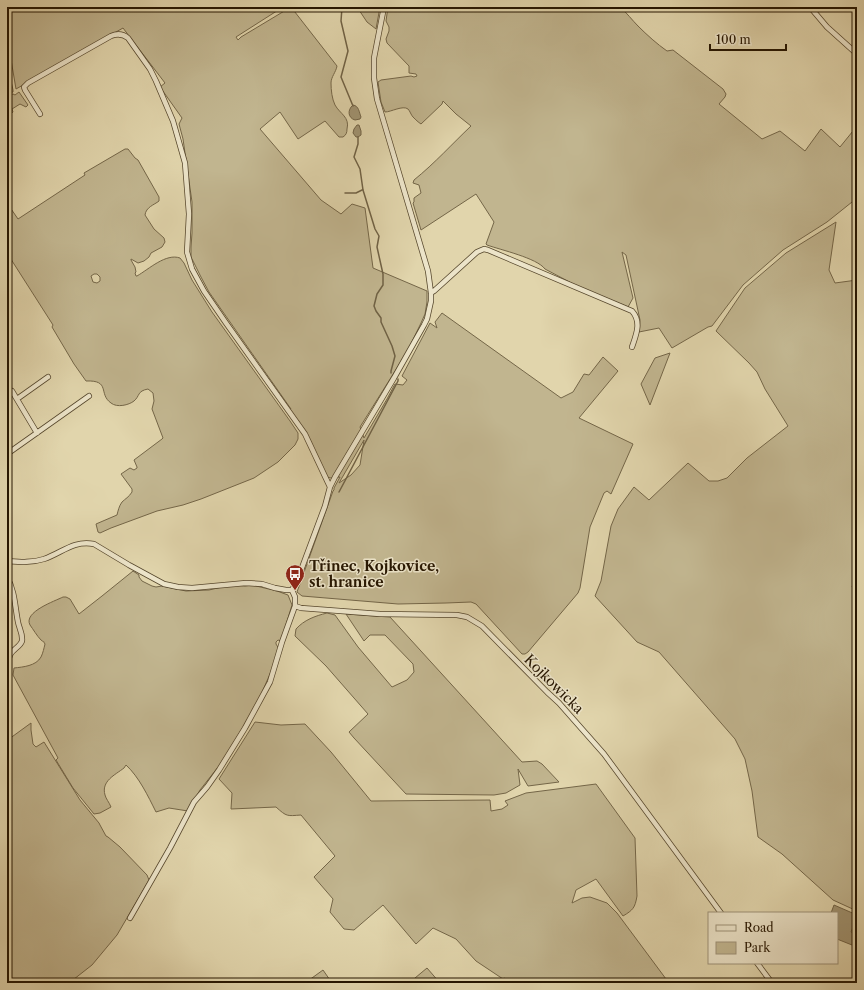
<svg xmlns="http://www.w3.org/2000/svg" width="864" height="990" font-family="'Libre Caslon Text',serif">
	<rect width="100%" height="100%" fill="#e1d5ac"/>
	<filter id="stains"><feTurbulence type="fractalNoise" baseFrequency=".005" numOctaves="4"/><feColorMatrix values="0 0 0 0 .2 0 0 0 0 .09 0 0 0 0 .02 0 0 0 .5 -.17"/></filter>
	<radialGradient id="worn" r=".72"><stop offset=".6" stop-color="#630" stop-opacity="0"/><stop offset="1" stop-color="#630" stop-opacity=".3"/></radialGradient>
	<path fill="#c1b58f" stroke="#746648" fill-rule="evenodd" d="M7,7h276l-47,30 2,3 3,-3 50,-30 46,59c-1,6 -6,11 -6,17 0,7 1,16 4,22 5,9 15,12 12,24 0,4 -1,6 -4,8h-4l-14,-16 -27,18 -18,-27 -20,17 61,71 20,14 11,-10 13,4 8,60 54,23v11l-2,12 -4,9 -14,29 -47,75 4,11 23,-39 8,-15 8,1 4,-5 -5,-4 28,-53 7,5 -2,-6 7,-9 119,85 12,-6 11,-18 5,1 14,-18 15,14 -39,47 54,26 -22,50 -4,-3 -3,2 -14,34 -10,61 -2,5 -50,59 -3,2h-3l-46,-50 -5,-2 -25,1 -48,1 -96,-8 -5,-4 36,-101 1,-1v-2l6,-11 -9,1 -4,-1 -38,-67 2,-1 -82,-117 -8,-15 -10,-20v-10l1,-14v-31l-9,-63 -4,-15 3,-6 -22,-31 5,-4 -42,-55 -107,61 -9,-53zM364,440l-4,25 -9,10 -12,8z
		M357,7h23l-4,22 -9,-7z
		M388,7h232c7,6 12,13 18,19 9,9 19,18 29,25l6,-1 50,39 3,5 -1,3 -6,7 43,35 18,-8 25,20 16,-22 19,18 17,-21v66l-5,4 5,2 -30,24 -44,28 -40,35 -31,41 -4,1 -36,21 -13,-20 -20,4 1,-12 -14,-65 -4,-3 11,46 -5,9 -49,-20 -34,-18c-8,-11 -44,-19 -58,-24l-1,-1 8,-22 -18,-28 -55,36 -8,-27 1,-1v-4l7,-5 -2,-8 -6,-2 1,-3c21,-17 38,-36 57,-54l-15,-12 -13,-13 -1,3 -21,20c-3,-2 -5,-4 -8,-7 -2,-2 -3,-6 -5,-8 -5,-4 -17,3 -23,3l-4,-10 -3,-20 3,-2 30,-4 3,1 3,-1 -1,-2 -7,-1v-7l-22,-23 -1,-4 3,-8v-4l-3,-6z
		M7,63l6,27v2l-6,2z
		M19,92l9,13 -2,2 -6,-3 -8,5 1,3 -6,5v-21l6,-2 2,1z
		M125,149h3l7,9 3,2 21,37v4c-5,4 -13,6 -14,14l9,14 10,9 1,4 -3,5 -11,6 -2,4 -5,4 -6,2 -7,-4v1l4,7 1,5 -1,1 1,3h1c12,-7 29,-23 43,-18l4,5 8,17 20,32 78,109 8,12v6l-3,6 -17,17 -24,16 -53,21 -18,6 -26,6 -46,17 -11,5 -2,-1 -2,-8 21,-9c1,-4 2,-9 5,-13 3,-3 7,-5 10,-10v-3l-11,-15 9,-6 4,2 3,-2v-1l-3,-7 28,-21 1,-1 -11,-29 2,-8 -1,-8 -5,-4c-11,2 -8,7 -14,12 -5,4 -17,7 -23,2 -13,-9 0,-23 -25,-22l-12,-17 -22,-37 1,-2 -46,-72v-50l11,16 67,-44 -1,-2zM94,274h3l3,3v4l-3,2 -4,-1 -2,-6z
		M836,222l-7,48 6,13 22,-3v301l-5,5 5,12v313l-24,-11 -51,-46 -24,-17 -6,-46 -7,-32 -10,-20 -76,-87 -22,-10 -42,-46 6,-15 10,-55 7,-17 16,-22 15,13 39,-37 21,18h9l9,-3 20,-20 41,-32 -23,-37 -8,-17 -8,-9 -33,-32 29,-43 41,-35z
		M670,353l-20,52 -9,-21 14,-26z
		M133,571l6,4v2l3,4 10,5 4,1 6,-1 24,5 23,-1 13,-3 14,-2 9,1 7,-1 25,6 11,4 4,10 -11,36 -3,-1 -2,2v2l3,5 -4,13 -17,40 -36,60 -22,28 -12,21 -19,-3 -13,4c-8,-16 -17,-35 -30,-47l-2,3c-9,7 -23,13 -19,27 1,4 4,7 6,12l-11,6 -6,1 -21,-26 -17,-28 2,-2 -45,-83 1,-7c9,-1 22,-2 27,-11 2,-4 3,-9 4,-13 -3,-5 1,0 -4,-4 -4,-4 -8,-11 -11,-15 -7,-13 25,-24 33,-28h3l4,2 9,15 23,-18z
		M327,613l8,2 23,32 34,40 15,-7 7,-8 -1,-8 -28,-29h-15l-6,6 -18,-27 44,3 132,145 15,-1 5,3 17,18 -31,4 -10,-17 2,16 -14,8 -12,2 -88,-1 -52,-56 -5,-6 19,-18 -42,-48 -31,-30 1,-7c8,-9 19,-13 31,-16z
		M255,722l26,3 24,-1 26,28 40,49 119,-1 1,11 11,-2 6,-4 -3,-4 21,-8 70,-9 39,54 2,58c-2,12 -4,14 -14,20l-27,-37 -20,11 -4,13 10,-5 8,-1 17,6 10,10 52,70h-160l-4,-5 -2,1 -27,-18 -20,-22 -23,-11 -17,16 -33,-39 -29,25 -10,-1 -14,-17 3,-13 -19,-22 21,-21 -34,-41c-14,1 -14,2 -25,-8l-45,2 1,-16 -13,-14z
		M31,723v7l2,14 3,3 8,-5 36,58 19,23 1,2 6,11 2,1 12,10 27,28 2,5 -8,14 -24,41 -25,30 -23,18h-62v-247l2,3z
		M427,968l13,15h-31z
		M323,970l9,13h-27z"/>
	<path fill="#a19472" stroke="#706245" d="M353,105c6,1 6,7 8,12l-1,2 -5,1c-7,-2 -8,-10 -2,-15z
		M357,125h2l2,6v4l-3,2h-2l-3,-4 1,-4z
		M834,905l23,10v13l-4,-1 -2,5 6,3v12l-20,-8v-26h-6z"/>
	<g fill="none" stroke-linecap="round" stroke-linejoin="round">
		<path stroke="#706245" stroke-width="1.5" d="M342,7l-1,14 7,30 -7,26 12,29
			M358,137v7l-4,13 6,12 3,21 12,39 4,7 -2,11 6,27v11l-6,9 -3,12 2,5 5,7v4l11,24 3,10 -4,15v2
			M345,193h11l6,-3
			M339,492l59,-111v-2"/>
		<defs>
			<path id="minor" d="M810,7l17,20 30,27
				M40,114l-15,-24 -1,-3 4,-4 83,-47c7,-3 12,-2 17,2l22,31 6,12 17,40 12,42 4,51 -2,38 5,17 12,22 22,32 79,111 25,53
				M431,293l3,-2 43,-39 7,-3 4,1 144,61c10,11 4,24 0,36
				M12,391l25,42
				M17,399l31,-22
				M7,454l82,-58
				M7,561c14,1 24,2 37,-2 18,-6 29,-19 50,-15l35,21 35,19 14,3 14,1 54,-5 16,1 13,4 11,2h6l5,-9 28,-75 5,-19 5,-10 59,-99 30,-53 3,-6 4,-18v-8l-3,-22 -51,-172 -3,-21v-20l10,-51
				M7,577c8,14 8,30 11,45 1,6 5,12 4,19 -2,6 -9,8 -12,14 -2,5 -2,10 -3,15
				M295,606l6,2 79,6 77,1 10,2 15,9 65,66 12,11 45,51 117,159
				M130,918l40,-70 24,-46 13,-15 12,-17 26,-42 25,-46 12,-40 13,-36v-9l-3,-7
				M757,963l15,20"/>
		</defs>
		<use href="#minor" stroke="#55462c" stroke-width="6"/>
		<use href="#minor" stroke="#ece4c9" stroke-width="4.5"/>
	</g>
	<defs>
		<symbol id="bus-pin" viewBox="-11 -11 22 30"><path d="M0 17L-7.5 6A9.5 9.5 0 1 1 7.5 6Z" fill="#8f2418" stroke="#ece4c9"/><path d="M-5-6H5V4H4V6H2V4H-2V6H-4V4H-5ZM-3.5-4V0h7V-4ZM-3.5 1.2v1.5H-2V1.2ZM2 1.2v1.5H3.5V1.2Z" fill="#fff"/></symbol>
	</defs>
	<g fill-rule="evenodd">
		<use href="#bus-pin" x="284" y="563" width="22" height="30"/>
	</g>
	<g text-anchor="middle" dominant-baseline="central" stroke-width="3" stroke-linejoin="round" paint-order="stroke">
		<g font-size="14" font-weight="bold" fill="#261601" stroke="#ece4c9" text-anchor="start">
			<text x="309" y="566">Třinec, Kojkovice,<tspan x="309" dy="16">st. hranice</tspan></text>
		</g>
		<g font-size="14" fill="#261601" stroke="#ece4c9">
			<text transform="translate(554 684) rotate(45)">Kojkowicka</text>
		</g>
	</g>
	<rect width="864" height="990" fill="none" stroke="#e1d5ac" stroke-width="24"/>
	<rect x="8" y="8" width="848" height="974" fill="none" stroke="#261601" stroke-width="2"/>
	<rect x="12" y="12" width="840" height="966" fill="none" stroke="#261601"/>
	<rect x="708" y="912" width="130" height="52" fill="#ece4c9" stroke="#9d9279"/>
	<rect x="716" y="925" width="20" height="6" fill="#ece4c9" stroke="#9d9279"/>
	<text x="744" y="932" font-size="12" fill="#261601">Road</text>
	<rect x="716" y="942" width="20" height="12" fill="#c1b58f" stroke="#9d9279"/>
	<text x="744" y="952" font-size="12" fill="#261601">Park</text>
	<path d="M710 44v6h76v-6" fill="none" stroke="#261601" stroke-width="2"/>
	<text x="716" y="44" font-size="12" fill="#261601" stroke="#ece4c9" stroke-width="3" paint-order="stroke">100 m</text>
	<rect width="100%" height="100%" filter="url(#stains)"/>
	<rect width="100%" height="100%" fill="url(#worn)"/>
</svg>
